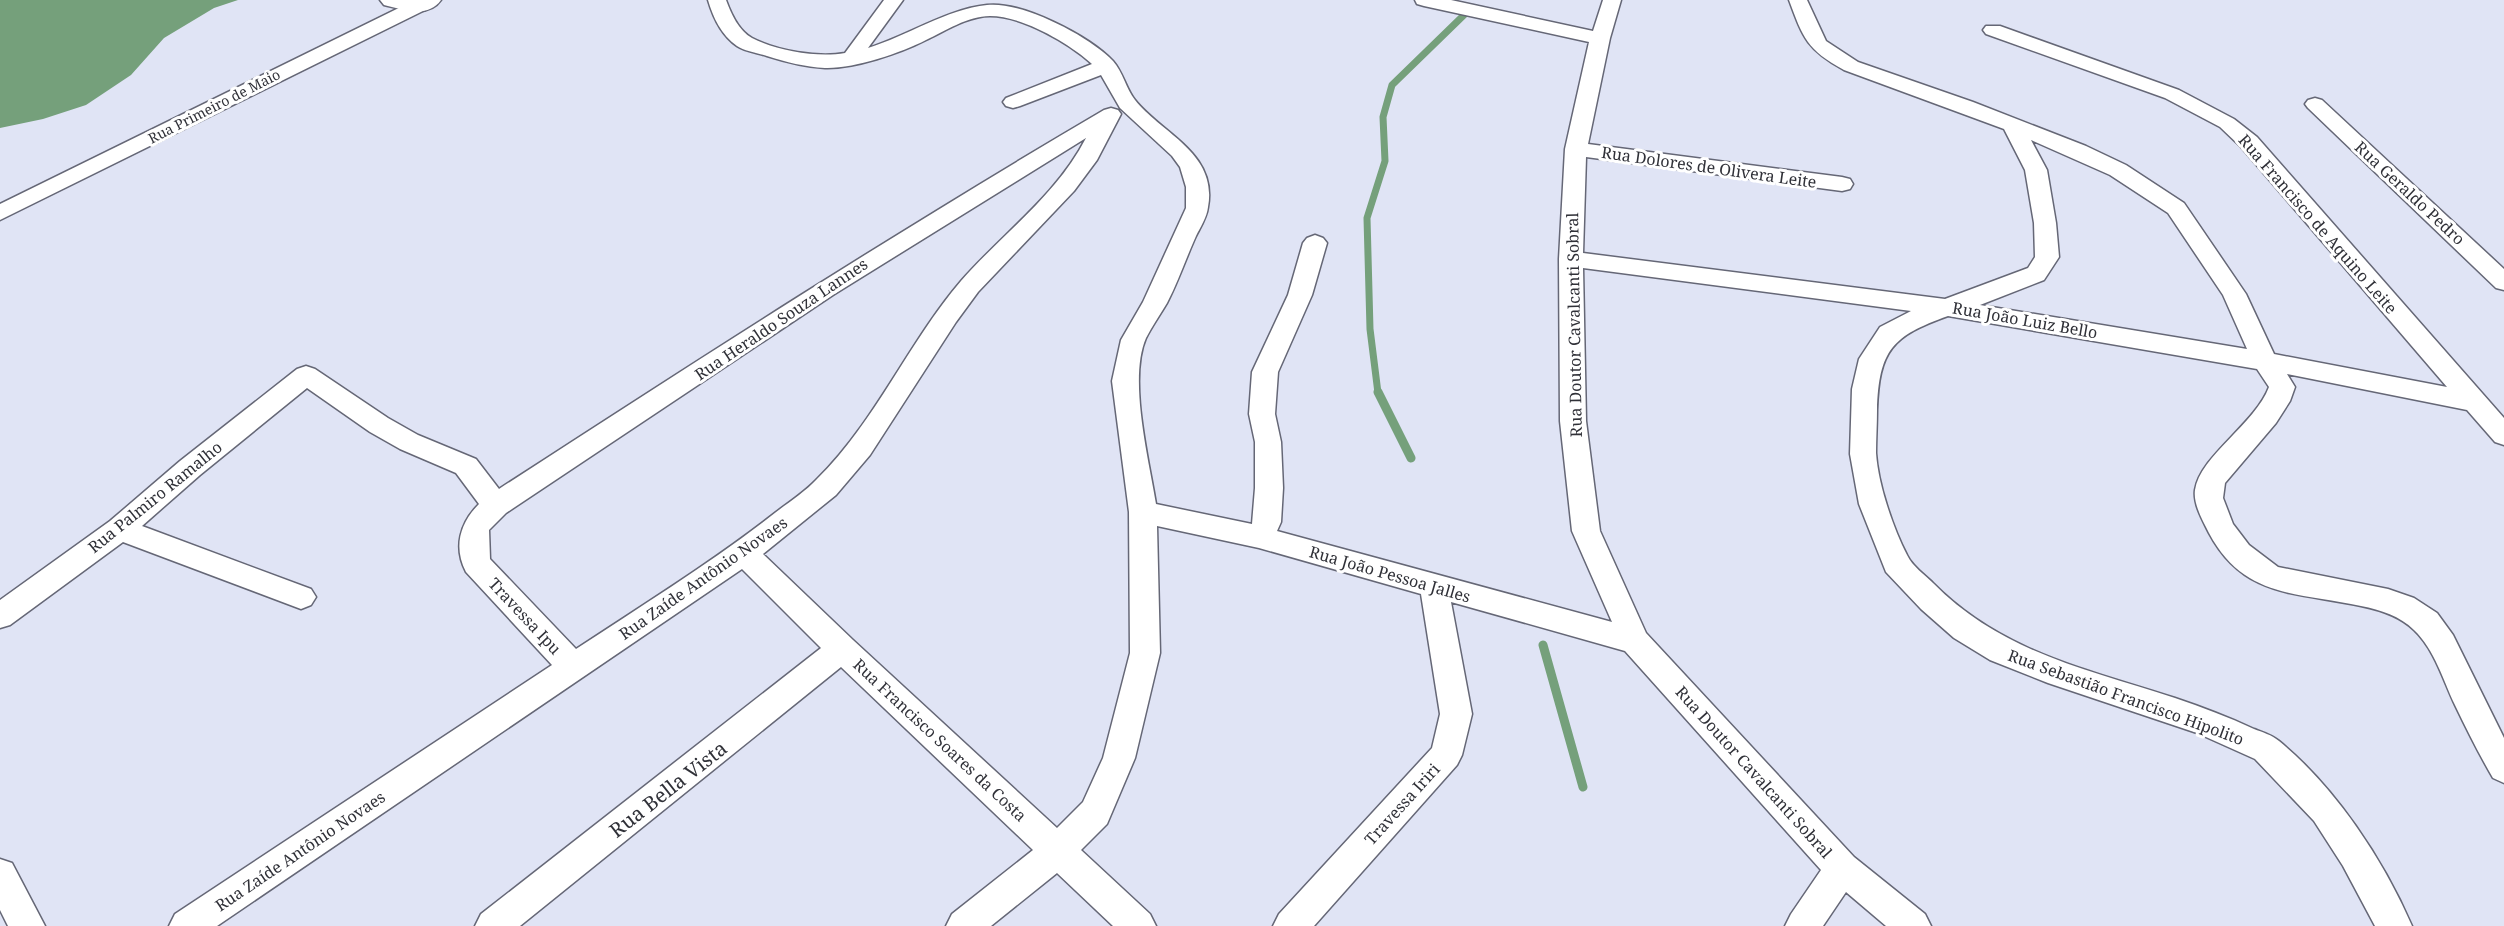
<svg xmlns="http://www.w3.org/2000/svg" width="2504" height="926" font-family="'Noto Serif',serif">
	<rect width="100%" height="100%" fill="#e0e4f5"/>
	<path fill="#75a07b" d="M0,0h238l-24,8 -50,30 -33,37 -45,30 -43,14 -43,9z"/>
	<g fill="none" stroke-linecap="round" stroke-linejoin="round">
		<path stroke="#75a07b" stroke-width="7" d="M1378,393l-8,-64 -3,-111 18,-57 -2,-44 9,-32 73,-71"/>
		<path stroke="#75a07b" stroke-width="9" d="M1378,392l33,66
			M1543,645l40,142"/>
		<defs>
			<path id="minor" d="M423,0l7,5 -3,4 -427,211v-16l413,-203z
				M708,0h18c5,14 13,31 26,38 25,13 66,20 93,15l39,-53h19l-35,48c39,-12 79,-39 119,-43 35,-4 102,31 126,56 10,11 13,28 22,39 27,34 83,53 73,107 -1,10 -8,21 -12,29 -10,22 -18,46 -29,67 -7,12 -15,23 -21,35 -18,41 3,122 10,166l96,20 3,-36v-46l-6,-28 3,-42 36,-77 15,-52 4,-5 8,-3 8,3 4,5 -15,52 -34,77 -3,42 6,28 2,46 -2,34 -4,9 335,91 -40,-91 -12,-110 -1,-162 6,-110 24,-107 -165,-36 -7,-2 -2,-4h36l142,31 10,-31h18l-11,38 -22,106 254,33 8,2 3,5 -3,5 -8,2 -256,-34 -3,96 362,46 83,-31 7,-11 -1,-34 -9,-53 -21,-41 -160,-59c-37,-20 -41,-32 -55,-70h18l19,41 32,21 115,40 113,44 40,19 58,38 62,91 28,60 173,33 -206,-240 -21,-20 -55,-29 -179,-64 -3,-4 3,-4h14l179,64 55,29 23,18 247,281v27l-9,-3 -28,-32 -180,-36 8,13 -5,14 -14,22 -51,60 -2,15 10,26 16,21 29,22 110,22 26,9 23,15 16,22 51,103v45l-11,-5c-14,-24 -26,-48 -38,-73 -12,-25 -20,-55 -41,-75 -14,-14 -33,-20 -53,-24 -63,-14 -117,-7 -152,-73 -6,-12 -16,-29 -14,-43 5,-34 60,-66 74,-103l-12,-18 -309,-53c-56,20 -69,34 -71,94 0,14 -1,29 -1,43 2,31 17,75 31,102 5,11 18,20 26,28 68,69 153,86 242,115 27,9 53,19 79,31 8,3 18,6 25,12 56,46 104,118 133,185h-37l-32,-60 -29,-45 -59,-62 -58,-26 -149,-50 -58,-23 -36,-22 -33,-29 -35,-37 -27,-68 -9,-50 2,-65 7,-30 21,-32 31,-16 -328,-43 3,153 14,110 46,102 208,224 71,57 6,12h-45l-40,-34 -23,34h-38l6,-12 30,-44 -196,-219 -174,-49 21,112 -10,41 -5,10 -143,161h-41l6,-12 153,-166 8,-34 -19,-120 -162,-46 -102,-22 3,127 -25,105 -28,66 -26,26 69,64 6,12h-43l-56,-53 -66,53h-45l6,-12 81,-64 -192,-183 -321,259h-45l6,-12 340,-266 -79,-79 -525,357h-48l6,-12 377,-249 -86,-93c-13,-25 -6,-49 13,-68l-23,-31 -56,-24 -30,-17 -63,-44 -107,87 -58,51 169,63 5,8 -5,8 -10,4 -178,-67 -113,83 -10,3v-28l110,-79 70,-60 117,-92 9,-3 9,3 73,49 30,17 58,24 23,30c200,-130 399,-258 605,-379l7,-2 7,2 3,4 -24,46 -23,31 -96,101 -22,30 -86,133 -34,40 -73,59 90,86 204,188 26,-26 20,-44 27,-105 -1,-141 -17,-131 9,-41 22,-38 43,-94v-21l-6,-20 -8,-11 -52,-48 -19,-33 -81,31 -7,2 -7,-2 -3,-4 3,-4 86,-34c-23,-21 -70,-48 -102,-48 -22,0 -45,15 -64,24 -25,13 -73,29 -101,28 -20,-1 -39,-6 -58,-12 -9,-3 -23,-5 -30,-10 -16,-11 -24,-29 -29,-46zM1086,138c-29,57 -83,95 -125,143 -53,62 -85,140 -144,198 -13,14 -31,25 -46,37 -62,48 -130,90 -195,133l-86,-90 -1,-29 17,-17 327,-218zM2031,140l79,35 58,38 55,82 24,54 -267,-44 64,-25 15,-23 -3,-34 -9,-53z
				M2315,98l7,2 182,169v21l-8,-2 -188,-180 -3,-4 3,-4z
				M0,859l12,4 33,63h-37l-8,-16z"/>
			<path id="major" d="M380,0h61c-13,19 -39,9 -57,5z"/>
		</defs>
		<use href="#minor" stroke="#656776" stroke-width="3"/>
		<use href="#major" stroke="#656776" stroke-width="3"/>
		<use href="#minor" fill="#fff" fill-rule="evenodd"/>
		<use href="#major" fill="#fff" fill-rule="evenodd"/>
	</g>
	<g text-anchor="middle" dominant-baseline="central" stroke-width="6" stroke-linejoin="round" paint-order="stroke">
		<g font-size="14" fill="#303138" stroke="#fff">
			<text transform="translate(214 106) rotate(-27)">Rua Primeiro de Maio</text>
		</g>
		<g font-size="16" fill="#303138" stroke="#fff">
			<text transform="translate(1709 167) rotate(8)">Rua Dolores de Olivera Leite</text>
			<text transform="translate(2410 193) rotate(43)">Rua Geraldo Pedro</text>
			<text transform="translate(2318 224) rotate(49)">Rua Francisco de Aquino Leite</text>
			<text transform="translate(781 319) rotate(-34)">Rua Heraldo Souza Lannes</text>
			<text transform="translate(2025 320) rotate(10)">Rua João Luiz Bello</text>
			<text transform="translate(1574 325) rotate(-91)">Rua Doutor Cavalcanti Sobral</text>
			<text transform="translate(155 497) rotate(-39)">Rua Palmiro Ramalho</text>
			<text transform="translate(1390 574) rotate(16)">Rua João Pessoa Jalles</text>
			<text transform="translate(703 578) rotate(-35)">Rua Zaíde Antônio Novaes</text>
			<text transform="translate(525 616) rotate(47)">Travessa Ipu</text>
			<text transform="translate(2126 697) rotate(20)">Rua Sebastião Francisco Hipolito</text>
			<text transform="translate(940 740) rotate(43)">Rua Francisco Soares da Costa</text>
			<text transform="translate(1754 772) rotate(48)">Rua Doutor Cavalcanti Sobral</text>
			<text transform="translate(1402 804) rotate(-48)">Travessa Iriri</text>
			<text transform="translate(300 851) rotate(-34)">Rua Zaíde Antônio Novaes</text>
		</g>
		<g font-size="20" fill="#303138" stroke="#fff">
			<text transform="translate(668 789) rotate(-38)">Rua Bella Vista</text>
		</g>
	</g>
</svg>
